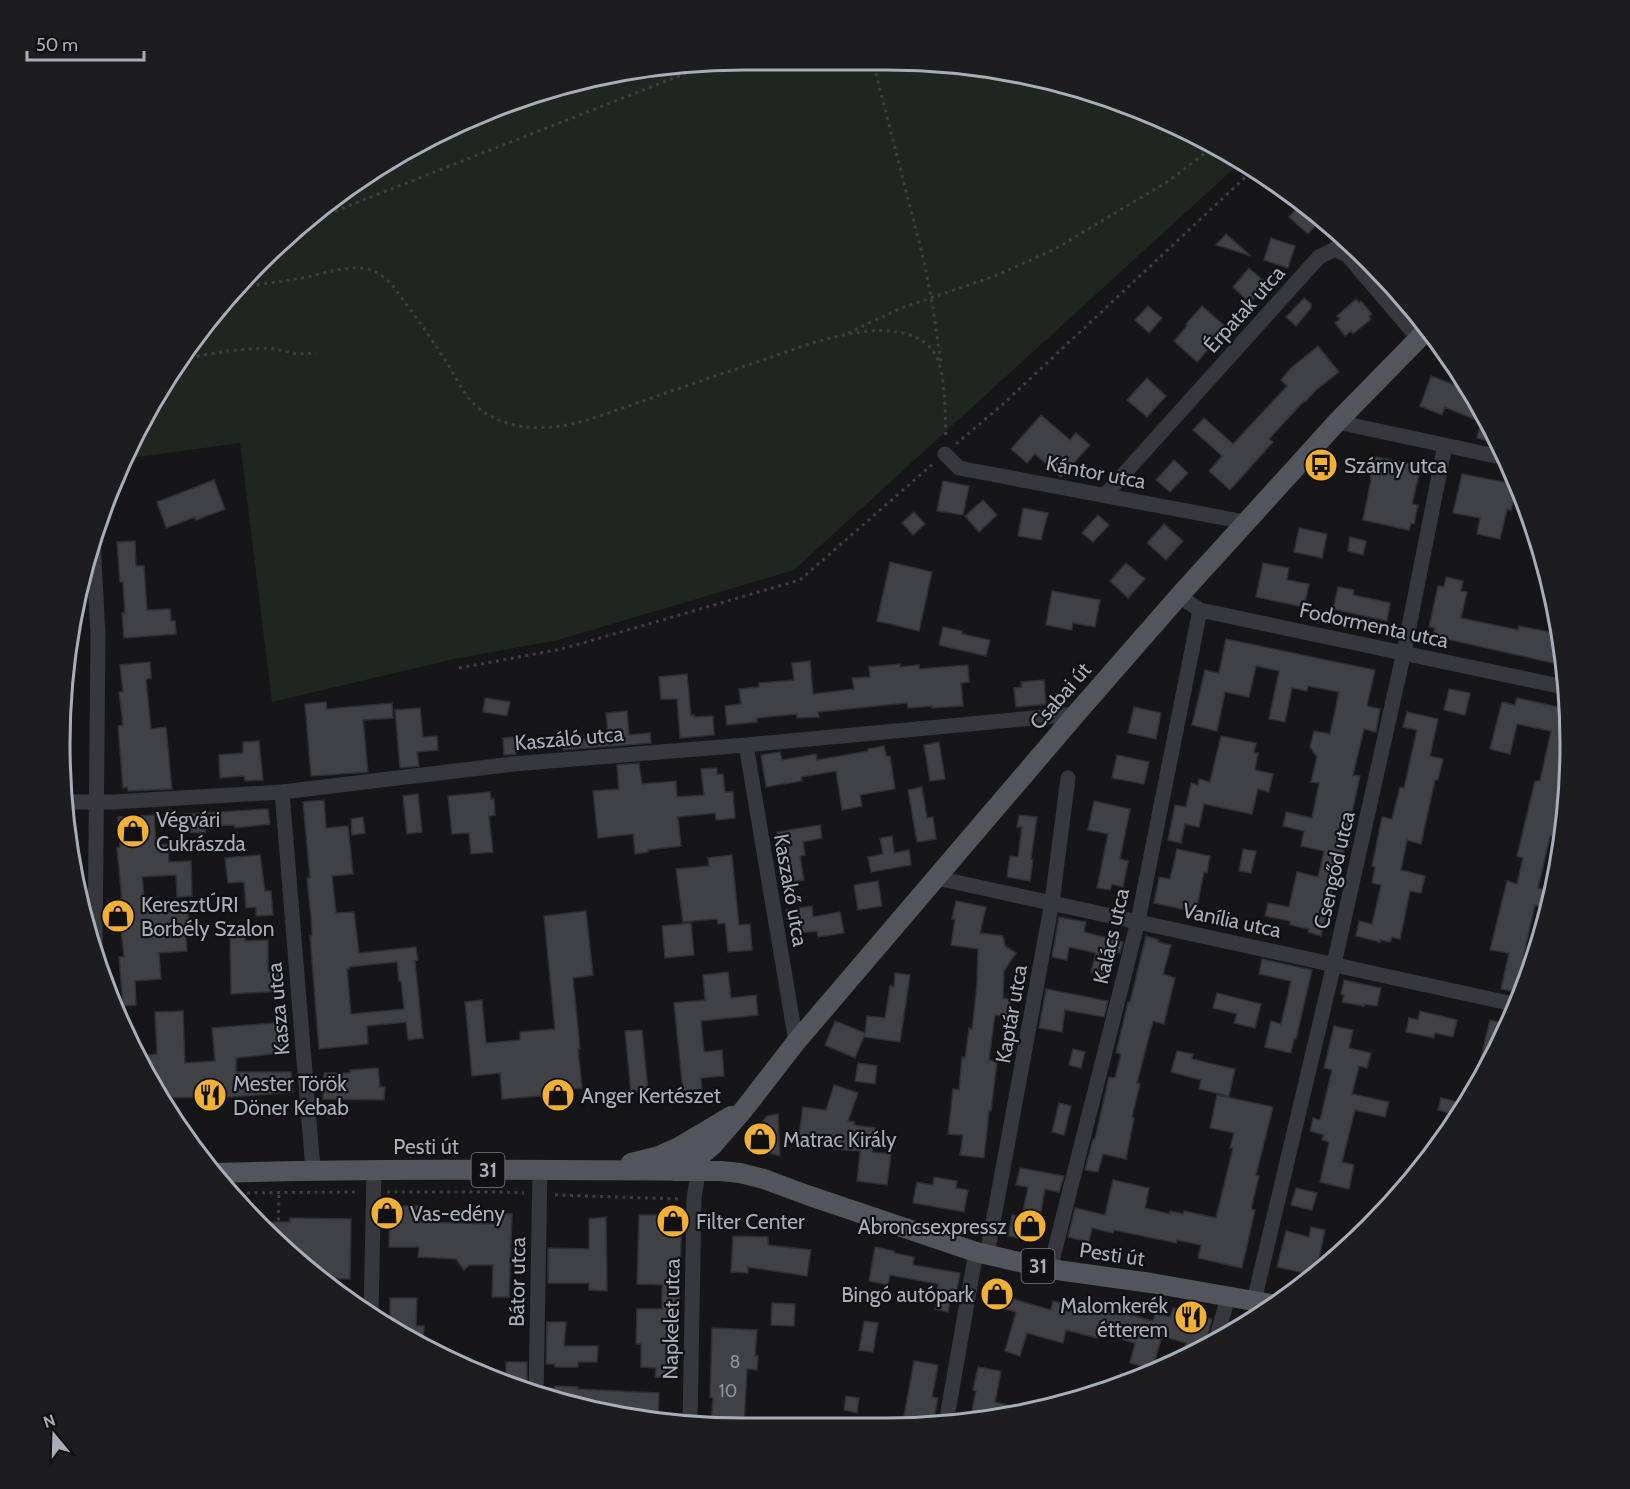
<svg xmlns="http://www.w3.org/2000/svg" width="1630" height="1489" font-family="Cabin,sans-serif">
	<rect width="100%" height="100%" fill="#161618"/>
	<path fill="#1e261f" d="M745,60l274,13 129,39 93,50 -447,408 -236,70 -104,19 -182,43 -32,-259 -116,16 7,-18 71,-113 126,-126 114,-72 169,-57z"/>
	<path fill="#404145" stroke="#303034" stroke-width="1.5" fill-rule="evenodd" d="M1301,204l20,16 -13,14 -19,-17z
		M1226,234l25,22 -35,-11z
		M1271,238l24,8 -7,22 -24,-8z
		M1249,268l18,16 -17,19 -17,-16z
		M1304,298l7,6v4l-15,18 -10,-9z
		M1356,299l3,4 2,-2 11,13 -3,2 2,3 -18,15 -2,-3 -6,5 -10,-13 5,-4 -3,-3z
		M1148,306l14,12 -13,15 -14,-13z
		M1202,306l25,22 -30,34 -23,-21 13,-15 -1,-2z
		M1318,346l21,26 -23,18 -11,12 -1,-1 -35,38 4,3 -43,48 -21,-19 13,-15 -29,-26 11,-12 29,26 54,-58 -6,-6 10,-12z
		M1431,376l37,14 29,53 -20,-5 4,-16 -36,-15 -3,8 -22,-9z
		M1147,378l19,18 -19,21 -20,-17z
		M1041,415l29,25 6,-7 14,12 -29,32 -26,-23 -8,9 -16,-14z
		M1376,457l45,9 -9,38 6,1 -4,19 -3,-1 -2,7 -46,-10 8,-40 -2,-12z
		M1174,460l14,13 -18,19 -14,-12z
		M1462,474l57,11 5,19 -11,-2 -2,8 -4,-1 -7,30 -23,-5 3,-16 -27,-5z
		M214,480l11,29 -29,11 -1,-3 -29,11 -9,-26z
		M943,481l26,5 -6,29 -26,-4z
		M983,500l14,15 -18,17 -14,-16z
		M1023,508l25,5 -7,27 -23,-4z
		M914,512l11,12 -12,11 -11,-12z
		M1098,515l11,10 -16,17 -11,-9z
		M1164,524l19,17 -17,19 -19,-17z
		M1299,528l28,6 -5,24 -28,-6z
		M1350,537l16,4 -3,14 -15,-4z
		M135,541l1,25h8l3,44 23,-1 1,12h4l1,13 -52,4 -2,-25h3l-2,-31h-3l-3,-40z
		M890,562l42,10 -13,59 -42,-10z
		M1126,563l19,16 -17,19 -18,-17z
		M1263,563l26,5 -2,12 22,4 -5,23 -48,-10z
		M1446,577l17,4 -2,10 6,1 -6,26 57,12 1,-4 40,8 3,31 -129,-29 2,-8 -6,-1 9,-41 6,1z
		M1338,587l16,3 -1,5 37,8 -3,18 -54,-12z
		M1052,591l48,9 -5,27 -22,-4 -1,7 -26,-5z
		M943,627l19,4v3l28,6 -4,16 -47,-11z
		M1226,639l149,31 -8,36 13,3 -4,23 -12,-3 -11,46 7,1 -20,92h-2l-7,34 -2,-1 -8,35 -13,-4 1,-3 -19,-4v-4l-25,-5 3,-13 21,4 8,-35 21,5 6,-26 -23,-5 3,-15 -21,-5 3,-14 26,6 7,-35 -8,-1 6,-25 -7,-10 4,-16 16,3 9,-42 -31,-6 -1,5 -15,-3 -7,34 -16,-3 10,-48 -23,-5 -7,31 -24,-5 -8,39 -25,-6 13,-55 14,3z
		M810,661l3,33 41,-5 -2,-11 18,-1 -1,-10 31,-3v3l19,-2v4l49,-4 1,17 -8,1 2,23 -31,2v-2l-24,2 -1,-5 -89,9 1,5 -22,1v-4l-40,4v4l-30,3 -2,-19 16,-2 -2,-15 20,-2v-4l35,-3 -2,-17z
		M150,662l1,16 -5,1 5,50 15,-2 6,62 -44,2 -1,-4 -4,1 -5,-62 5,-1 -4,-33h4l-3,-27z
		M687,674l4,41h3v2l19,-1 1,19 -34,3 -3,-39h-16l-2,-22z
		M1044,680l2,24 -30,3 -2,-19 8,-1 -1,-5z
		M1449,689l21,4 -5,22 -21,-5z
		M485,698l25,4 -3,14 -24,-4z
		M1517,698l50,11 3,35 -6,60 -4,17 2,1 -1,17 -11,-3 -12,52 11,3 -3,17 -11,-3 -12,53 9,2 -10,33 -21,-4 8,-36 -19,-3 17,-69 10,3 6,-26 -6,-2 18,-75h5l11,-50 -34,-7 -7,30 -20,-5 12,-47 13,3z
		M326,702l1,7 65,-6 1,15 -30,2 5,52 -57,4 -6,-72z
		M1134,707l27,6 -5,26 -28,-6z
		M420,708l3,29 14,-1 1,14 -21,2 2,14 -19,2 -5,-58z
		M627,711l2,24 21,-2 1,10 -88,7 -1,-9 46,-4 -2,-24z
		M1407,712l31,7 -8,37 13,3 -5,21h-3l-14,64 -14,-4 -6,30 24,6 -4,17 -11,-2 -10,48 -8,-2 -2,5 -10,-2v2l-24,-6 3,-15 13,3 9,-39 -9,-2 3,-16 -3,-1 10,-49 10,2 8,-32 4,1 13,-58 -14,-3z
		M1221,736l35,7 -2,10h4l-3,17 18,4 -4,18 -11,-3 -6,25 -48,-10 -5,23 -14,-3 -4,19 -13,-3 7,-35 11,2 5,-24 7,2 1,-6 11,3z
		M515,737l1,17 -12,1 -1,-17z
		M259,741l4,39 -18,1 -1,-5 -24,2 -1,-23 24,-2v-11z
		M939,742l6,37 -15,2 -6,-36z
		M884,746l2,10h4l5,33 -35,6 2,11 -20,4 -6,-39 -35,6 1,4 -36,6 -5,-32 19,-3 2,8 34,-6 1,6 51,-9v-2z
		M1117,755l32,7 -5,22 -32,-6z
		M639,763l3,21 34,-3 1,16 27,-2 -3,-26 16,-1v6h6l2,18h8l2,26 -19,2 -1,-7 -37,4 3,29 -33,4v2l-13,2 -2,-20 -35,4 -5,-47 26,-2 -2,-24z
		M922,787l5,31 6,-1 3,22 -19,3 -9,-52z
		M490,792l1,7h3l1,16 -6,1 4,36 -22,2 -2,-21 -17,1 -4,-38z
		M418,794l4,38 -15,2 -4,-38z
		M324,800l2,28 22,-2 5,48 -21,2 4,37 18,-1 5,41 57,-6 2,13 -3,1 8,77 -15,2 -2,-18 -39,4 1,18 -49,5 -9,-113h2l-1,-20 -4,-38h3l-7,-76zM397,962l2,19h2l3,28 -53,5 -4,-45h2v-2z
		M1094,801l36,8 -10,50 8,2 -5,26 -11,-3 -2,6 -13,-2 11,-54 -20,-4z
		M268,809l2,15 -35,4 -1,-3 -28,1 -1,7 -18,-1 -2,-18z
		M154,815l2,30 12,-1 1,18 22,-1 1,35 -15,1 -1,-22 -34,2 3,31 42,-4 2,19 -4,1 2,27 -28,2 2,26 -26,2 1,24 -13,1 -4,-49h5l-6,-57h4l-5,-52 3,-1 -2,-30z
		M1019,815l18,2 -6,42h2l-3,22 -23,-4 3,-21 8,1 4,-30h-5z
		M363,817l2,16 -13,2 -1,-16z
		M820,825l2,13 -19,4 2,13 -5,1 4,24 -19,3 -8,-51z
		M892,836l2,17 15,-3 2,15 -40,7 -3,-15 15,-3 -3,-16z
		M1177,849l33,7 -3,17 -3,-1 -8,40 -42,-9 5,-26 11,2z
		M1243,849l13,2 -5,22 -12,-2z
		M260,855l5,36h6l2,24 -17,1v-9l-10,1 -2,-26 -16,1 -3,-25z
		M732,855l7,70 11,-1 2,26 -24,2 -3,-29 -7,1 -1,-5 -34,3 -7,-53 33,-3 -1,-8z
		M878,881l4,25 -24,4 -4,-25z
		M956,901l30,6 -6,26 23,3 2,10 11,7 -12,18 -1,27 7,1 -2,18 -13,-2 -6,45 8,1 -6,50h-2l-5,47 -24,-3 3,-20 -15,-1 5,-45 6,1 3,-33 3,1 4,-30 3,1 5,-44 1,-36 -27,-4 4,-26h-3z
		M812,906l1,11 27,-5 4,21 -26,4 -1,-6 -16,2 -2,-12 -11,2 -2,-13z
		M586,911l7,64 -20,3 7,71h-2l4,39 -28,3v4l-52,4 -2,-26 -28,3 -7,-74 17,-2 4,43 34,-3v-8l35,-3 -11,-113z
		M1059,917l27,5 -2,10 39,10 -3,11 -4,-1 -7,25 -18,-5 5,-19 -27,-6 -2,13 -15,-3z
		M691,923l3,32 -29,3 -3,-32z
		M230,935h15v6l23,-1v32l13,-1 2,20 -52,3z
		M1146,936l13,4 -1,2 13,3 -8,29 12,4 -11,46 -11,-3 -16,62 3,1 -8,33 2,1 -8,41 -23,-5 -5,18 -13,-2 8,-31h2l14,-62 6,1 6,-24 -5,-1 12,-51h2z
		M1262,959l50,11 -16,69h-2l-3,14 -26,-6 6,-26 10,3 10,-43 -32,-7z
		M728,972l3,26 25,-3 2,20 -57,6 3,31 18,-2 2,26 -23,2 1,11 -19,2 -9,-88 31,-3 -2,-25z
		M895,973l15,2 -10,67 -36,-5 1,-3 -10,24 -30,-13 10,-24 30,12 2,-17 18,2 5,-32 4,1z
		M1344,980l37,8 -4,18 -13,-2v2l-22,-4 2,-7 -3,-1z
		M1046,989l62,12 -4,16 -39,-7 -3,22 -23,-4z
		M1217,993l44,11 -6,24 -21,-5 3,-9 -24,-6z
		M183,1011l2,52 30,-2 -3,-33 74,-6 3,30 -53,6v14h55l2,20 -86,7v-2l-42,1 -17,-29v-14l9,-1 -2,-42z
		M1420,1011l37,9 -4,17 -18,-4 -1,5 -28,-6 3,-14 9,2z
		M1490,1020l13,3 -5,20 -17,33 -4,-2z
		M1334,1026l19,4 -4,18 22,5 -4,15 -8,-2 -7,28 37,8 -4,15 -30,-7 -13,52 12,3 -5,24 -29,-7 9,-40 -7,-2 2,-5 -14,-4 3,-13 7,2 12,-50 -8,-2z
		M642,1030l6,60 -17,2 -6,-61z
		M1073,1049l12,3 -4,16 -12,-3z
		M1177,1051l16,3 -1,5 43,10 -6,27 -30,-7 2,-9 -30,-8z
		M858,1063l19,3 -2,18 -20,-3z
		M378,1068l2,19h5l-1,13 -61,-1 1,-26h26v-3z
		M834,1085l24,8 -10,28 7,1 -1,3 21,3 -3,24 19,2 -4,31 -30,-4 3,-30 -26,-2 1,-9 -36,-5 4,-28 23,3z
		M1217,1095l56,12 -17,68 3,1 -8,33 4,1 -13,58 -44,-10 3,-13 -24,-5 -1,3 -62,-13 -1,3 -21,-5 -3,14 -21,-5 7,-29 30,7 8,-35 36,8 -4,20 25,6v-3l13,3 1,-3 32,7 17,-70h-3l4,-15 -24,-5z
		M1441,1098l18,4 -3,13 -18,-5z
		M1059,1103l12,3 -7,29 -12,-3z
		M778,1114l2,42 -28,-8 -3,-10 18,-22z
		M1020,1168l44,8 -5,16 -14,-3 -9,52 -28,-5 4,-21 10,2 6,-30 -12,-2z
		M934,1177l23,4 -1,7 12,2 -4,22 -51,-9 4,-21 16,3z
		M1296,1188l21,5 -5,17 -21,-5z
		M390,1206h31l-1,16 74,2v-11l18,1 -3,83h-17l1,-32h-24l-5,5 -8,-11 -38,-2 1,-10h-30z
		M639,1215h43l-4,114h-2v49l-21,-1 1,-9 -15,-1v-23h-5l1,-35h25v-24l-25,-1z
		M606,1217l1,74 -18,-1v-7h-41v-35l41,1v-30z
		M290,1218l61,1 -1,60 -31,-1 -26,-19 -35,-37h32z
		M1311,1227l14,3 -6,29 11,2 -17,14 -36,-8 9,-36 23,6z
		M733,1236l35,1v8l43,5 -4,26 -59,-9v6l-17,-1z
		M875,1247l19,4v2l20,4 -1,8 47,8 -4,23 -5,-1 -3,17 -13,-3 3,-16h-1l1,-9 -48,-9 -2,10 -19,-4z
		M991,1285l17,5 -2,7 45,13 2,-9 23,6 2,-4 38,11 1,-3 36,10 2,-8 15,4 3,-9 39,11 -5,18 1,7 -15,9 -9,-3 2,-7 -24,-7 -7,24 16,4 -23,13 -10,3 4,-14 -12,-3 5,-20 -36,-10 -2,5 -31,-8 -3,13 -36,-10 -7,23 -15,-5 11,-39 -30,-8z
		M390,1298h27l-1,28h8l-1,16 -12,-1 -21,-13z
		M772,1303l23,1 -1,22 -23,-1z
		M864,1321l14,2 -5,29 -14,-2z
		M547,1322h19l-2,24h34l-1,16h-19v5h-23v-3h-9z
		M712,1328l45,2 -2,26h3l-1,14 -10,-1 -3,56h-33l2,-27 -3,-1z
		M914,1361l24,4 -6,32 6,1 -5,26 -31,3z
		M506,1362h21v18h-21z
		M978,1367l23,4 -6,31 13,3 -3,12 -14,-3 -1,5 -20,2 6,-30 -3,-1z
		M555,1386l23,1v2l81,4 -1,27 -17,-1 1,-9 -54,-3 -43,-9 1,-10h9z
		M846,1396l13,2 -2,15 -13,-3z"/>
	<g fill="none" stroke-linecap="round" stroke-linejoin="round">
		<path stroke="#3d3f44" stroke-width="3" stroke-dasharray="3 4.5" stroke-linecap="butt" d="M874,66l50,195 8,41 9,61
			M307,222l405,-159
			M242,287c18,-3 36,-5 54,-8 21,-3 51,-15 72,-10 17,5 26,18 36,32 14,19 27,37 39,56 9,13 19,35 30,46 21,21 52,27 80,24 30,-3 59,-16 87,-25 43,-15 86,-30 129,-44 28,-10 58,-21 87,-25 26,-5 64,-4 79,21 11,17 10,63 11,85
			M848,333l53,-25 94,-32 60,-27 112,-67 46,-35
			M182,359l45,-8 22,-2 22,-1 26,6 19,-1
			M956,444l46,-39 252,-236
			M459,668l103,-19 238,-69 135,-118
			M387,1192h112l25,1
			M232,1193l127,-1
			M555,1195l125,4
			M278,1243l1,-49"/>
		<path stroke="#37383d" stroke-width="15" d="M1337,422l168,36
			M945,454l14,14 286,54
			M1105,495l214,-238 16,-8 13,7 70,82
			M93,541l5,94 -3,314
			M1179,596l21,14 364,77
			M746,745l50,297
			M282,792l31,378
			M66,802h47l169,-10 231,-28 233,-19 330,-31
			M937,878l581,127
			M987,1255l65,-353 16,-124
			M1050,1269l88,-348 62,-311
			M1254,1301l80,-337 70,-312 41,-207
			M371,1315l3,-145
			M1216,1340l12,-43
			M536,1395l4,-225
			M946,1423l30,-171
			M690,1424l4,-225 3,-20"/>
		<path stroke="#53555c" stroke-width="20" d="M631,1163l28,-7 18,-8 54,-32
			M675,1171l23,-13 15,-13 32,-37 51,-66 280,-328 103,-118 158,-174 90,-92
			M213,1173c169,-5 338,-3 508,-2l19,2 24,6 43,16 169,57 74,17 101,14 126,22"/>
	</g>
	<defs>
		<symbol id="bus-disc" viewBox="-11 -11 22 22"><circle r="9.5" fill="#f2b134" stroke="#111113"/><path d="M-5-6H5V4H4V6H2V4H-2V6H-4V4H-5ZM-3.5-4V0h7V-4ZM-3.5 1.2v1.5H-2V1.2ZM2 1.2v1.5H3.5V1.2Z" fill="#111"/></symbol>
		<symbol id="shop-disc" viewBox="-11 -11 22 22"><circle r="9.5" fill="#f2b134" stroke="#111113"/><path d="M-5-2.5h2.3a2.7 3.5 0 0 1 5.4 0H5L5.5 6h-11ZM-1.5-2.5h3a1.5 2.3 0 0 0-3 0Z" fill="#111"/></symbol>
		<symbol id="restaurant-disc" viewBox="-11 -11 22 22"><circle r="9.5" fill="#f2b134" stroke="#111113"/><path d="M-5-6h1v4h1v-4h1v4h1v-4h1v5L-1.5 .5V6h-2V.5L-5-1ZM5-6V6H3V1.5H1.5Q1.5-4 5-6Z" fill="#111"/></symbol>
	</defs>
	<g fill-rule="evenodd">
		<use href="#bus-disc" x="1302" y="446" width="38" height="38"/>
		<use href="#shop-disc" x="114" y="812" width="38" height="38"/>
		<use href="#shop-disc" x="99" y="897" width="38" height="38"/>
		<use href="#restaurant-disc" x="191" y="1076" width="38" height="38"/>
		<use href="#shop-disc" x="539" y="1076" width="38" height="38"/>
		<use href="#shop-disc" x="741" y="1120" width="38" height="38"/>
		<use href="#shop-disc" x="368" y="1194" width="38" height="38"/>
		<use href="#shop-disc" x="654" y="1202" width="38" height="38"/>
		<use href="#shop-disc" x="1011" y="1207" width="38" height="38"/>
		<use href="#shop-disc" x="978" y="1275" width="38" height="38"/>
		<use href="#restaurant-disc" x="1172" y="1298" width="38" height="38"/>
	</g>
	<g text-anchor="middle" dominant-baseline="central" stroke-width="4.5" stroke-linejoin="round" paint-order="stroke">
		<g font-size="18" fill="#8e929b">
			<text x="735" y="1362">8</text>
			<text x="728" y="1391">10</text>
		</g>
		<g fill="#111113" stroke="#7b7e86" stroke-width="1.5">
			<rect x="471.5" y="1153" width="33" height="34" rx="4.5"/>
			<rect x="1021.5" y="1249" width="33" height="34" rx="4.5"/>
		</g>
		<g font-size="20" font-weight="bold" fill="#a8adb8">
			<text x="488" y="1170">31</text>
			<text x="1038" y="1266">31</text>
		</g>
		<g font-size="21" fill="#a8adb8" stroke="#111113">
			<text transform="translate(1244 309) rotate(-48)">Érpatak utca</text>
			<text transform="translate(1096 472) rotate(11)">Kántor utca</text>
			<text transform="translate(1374 625) rotate(12)">Fodormenta utca</text>
			<text transform="translate(1060 696) rotate(-49)">Csabai út</text>
			<text transform="translate(569 738) rotate(-5)">Kaszáló utca</text>
			<text transform="translate(1334 870) rotate(-77)">Csengőd utca</text>
			<text transform="translate(791 890) rotate(80)">Kaszakő utca</text>
			<text transform="translate(1232 920) rotate(12)">Vanília utca</text>
			<text transform="translate(1111 936) rotate(-77)">Kalács utca</text>
			<text transform="translate(278 1009) rotate(-95)">Kasza utca</text>
			<text transform="translate(1011 1014) rotate(-80)">Kaptár utca</text>
			<text x="426" y="1146">Pesti út</text>
			<text transform="translate(1112 1254) rotate(8)">Pesti út</text>
			<text transform="translate(517 1282) rotate(-89)">Bátor utca</text>
			<text transform="translate(671 1319) rotate(-89)">Napkelet utca</text>
		</g>
		<g font-size="21" fill="#a8adb8" stroke="#111113" text-anchor="start">
			<text x="1344" y="465">Szárny utca</text>
			<text x="156" y="819">Végvári<tspan x="156" dy="24">Cukrászda</tspan></text>
			<text x="141" y="904">KeresztÚRI<tspan x="141" dy="24">Borbély Szalon</tspan></text>
			<text x="233" y="1083">Mester Török<tspan x="233" dy="24">Döner Kebab</tspan></text>
			<text x="581" y="1095">Anger Kertészet</text>
			<text x="783" y="1139">Matrac Király</text>
			<text x="410" y="1213">Vas-edény</text>
			<text x="696" y="1221">Filter Center</text>
			<text x="1007" y="1226" text-anchor="end">Abroncsexpressz</text>
			<text x="974" y="1294" text-anchor="end">Bingó autópark</text>
			<text x="1168" y="1305" text-anchor="end">Malomkerék<tspan x="1168" dy="24">étterem</tspan></text>
		</g>
	</g>
	<path d="M0 0H1630V1489H0ZM744 70H886A674 674 0 0 1 1560 744V744A674 674 0 0 1 886 1418H744A674 674 0 0 1 70 744V744A674 674 0 0 1 744 70Z" fill="#1d1d20" fill-rule="evenodd"/>
	<path fill="none" stroke="#a8adb8" stroke-width="3" d="M744 70H886A674 674 0 0 1 1560 744V744A674 674 0 0 1 886 1418H744A674 674 0 0 1 70 744V744A674 674 0 0 1 744 70Z"/>
	<g transform="translate(54 1435) rotate(341)" stroke="#111113" stroke-width="4.5" paint-order="stroke">
	<path d="M0-4.5L10 22L0 15L-10 22Z" fill="#a8adb8"/>
	<text y="-9" font-size="16" font-weight="bold" text-anchor="middle" fill="#a8adb8">N</text>
	</g>
	<path d="M27 51v9h117v-9" fill="none" stroke="#a8adb8" stroke-width="3"/>
	<text x="36" y="51" font-size="18" fill="#a8adb8" stroke="#111113" stroke-width="4.5" paint-order="stroke">50 m</text>
</svg>
